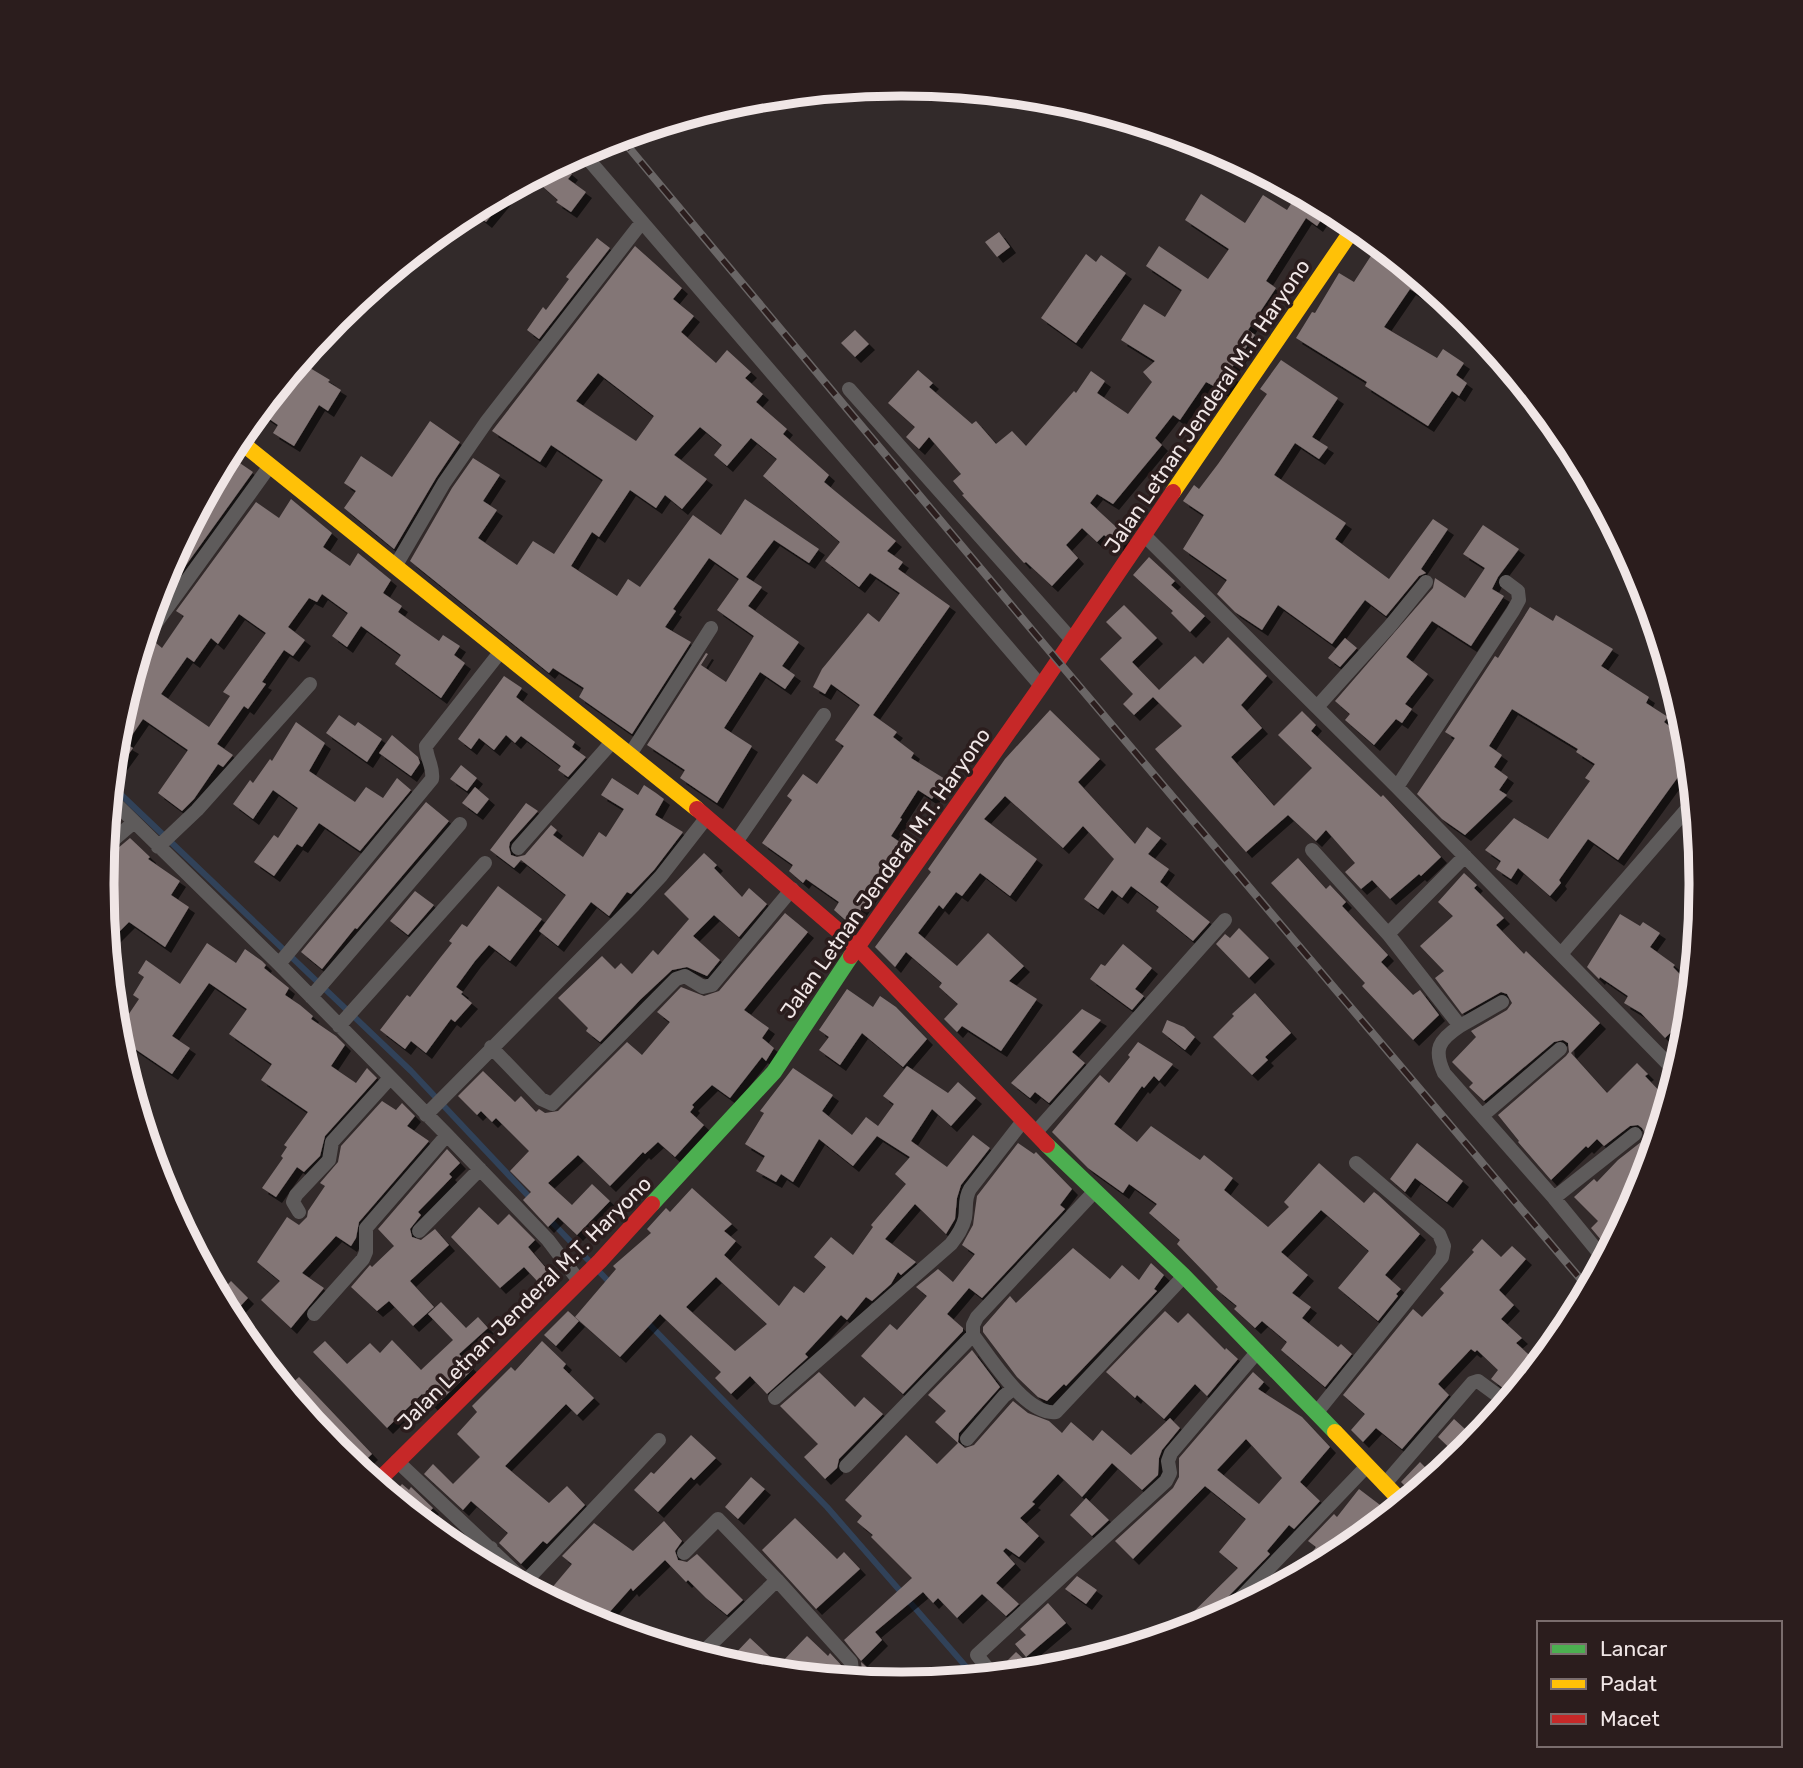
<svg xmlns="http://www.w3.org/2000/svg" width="1803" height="1768" font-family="Rubik,sans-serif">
	<defs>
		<filter id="shadow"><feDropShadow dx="6" dy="6" stdDeviation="0" flood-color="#0009"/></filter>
	</defs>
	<rect width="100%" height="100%" fill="#322a2a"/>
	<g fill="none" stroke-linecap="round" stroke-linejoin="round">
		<path stroke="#314259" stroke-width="6" d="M111,785l300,286 122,130
			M547,1217l65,68
			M646,1321l181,186 148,170"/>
	</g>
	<path fill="#837676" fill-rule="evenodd" filter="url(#shadow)" d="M560,164l12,10 -4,5 18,13 -15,20 -15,-10 2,-2 -25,-22z
		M513,189l-27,33 -14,-11 10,-5z
		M1298,193l29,18 -10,15 -11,-8 -40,63 10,7 -28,42 7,5 -27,38 8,5 -11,14 -19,-10 -26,38 -7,-5 -18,23 7,7 -49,59 -16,-10 -7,9 37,34 -7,10 -16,-12 -7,7 -15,-14 -16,17 12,13 -26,28 -26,-24 -2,1 -62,-68 2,-1 -11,-13 8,-7 -32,-37 -10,12 -13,-12 9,-10 -27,-24 30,-33 15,13 -4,4 43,37 4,-3 20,23 16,-13 14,15 48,-55 2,2 15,-22 14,10 -8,12 31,21 24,-32 -9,-10 12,-11 -34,-21 23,-36 21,13 17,-27 -36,-24 13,-20 49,33 21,-30 -44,-29 16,-26 44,29 18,-28 24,15z
		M999,232l11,15 -13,10 -12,-15z
		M597,238l13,10 -71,91 -12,-9 16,-23 3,3 23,-31 -3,-2z
		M1378,245l62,51 -6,9 -24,-16 -26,38 53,31 6,-9 21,14 -8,12 11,8 -8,13 -7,-5 -24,35 -63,-40 2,-4 -71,-44 16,-26 3,1 24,-40 15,9z
		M635,246l47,42 -9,11 21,17 -13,16 35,31 11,-13 24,22 -6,6 18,16 -7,8 31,27 -4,5 46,41 -5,7 72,59 -9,10 16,11 -5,7 52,37 -77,109 24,17 -4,5 21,16 -3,5 34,21 -13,20 -14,-9 -18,28 2,1 -11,17 13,9 -53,80 -17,-15 5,-8 -33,-23 -3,4 -14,-12 4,-6 -31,-22 30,-43 -5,-4 16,-22 14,10 27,-38 -9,-6 25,-35 -29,-21 -6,10 -12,-7 9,-18 46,-56 11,9 21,-29 -30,-20 -11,14 -34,-26 15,-19 -77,-66 14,-17 -26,-21 -24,28 -13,-11 8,-10 -22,-18 -26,28 33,24 -25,30 -17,-14 -9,13 -26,-18 -31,47 -7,-5 -21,34 46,30 11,-17 12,8 53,-72 28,20 24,-36 74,50 -10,14 -35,-23 -28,37 16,10 -14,19 51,36 -17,24 13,9 -10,14 -25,-17 -36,56 28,18 -35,57 -37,-25 5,-8 -38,-25 59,-92 2,1 -7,11 25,17 28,-46 -37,-26 22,-31 -30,-21 -36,51 3,2 -11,16 26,15 -59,92 -53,-37 5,-9 -31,-20 -4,5 -139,-112 42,-73 21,-30 27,17 -17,26 14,9 -19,28 39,27 16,-24 21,13 49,-74 -52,-35 -11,17 -48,-31zM598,373l56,43 -18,25 -60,-40z
		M1086,254l10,8 5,-7 25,18 -50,70 -35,-25z
		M855,330l14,14 -14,13 -14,-14z
		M1281,360l57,38 -26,39 16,10 -9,12 -24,-16 -21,32 72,48 -11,16 54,40 44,-60 15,10 -27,40 5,4 -7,3 -33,40 -21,-16 -33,44 -54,-39 -16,25 -27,-18 -18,-18 10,-14 -44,-31 21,-34 -21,-14 11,-16 5,4 19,-25 49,-70 -7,-5z
		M300,362l30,18 -2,2 13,8 -13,21 -9,-6 -25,41 -21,-13 5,-8 -19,-13z
		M430,421l30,21 -24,36 -42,71 -50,-41 12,-17 -12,-8 17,-27 31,21z
		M228,455l25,17 -92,128 -4,-3 6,-20z
		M291,499l41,34 -9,14 27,19 8,-13 33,27 -8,13 19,13 -4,6 41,29 4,-6 17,11 -6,9 11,8 -24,35 -46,-34 6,-9 -40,-29 -14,21 -15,-11 16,-23 -26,-19 -5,8 -8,-4 -21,29 17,13 -12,16 -9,-6 -22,32 4,2 -18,25 -4,-3 -27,38 16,11 -10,12 -5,-3 -24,35 -12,12 -24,-18 30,-43 -45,-31 -17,25 7,4 -21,29 5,-49 16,-52 23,-33 6,5 22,-32 -8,-5 80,-109 23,16zM239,614l27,19 -43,59 7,4 -21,31 -48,-33 26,-37 7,5 17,-24 7,6z
		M1483,525l36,24 -21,28 -6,12 12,7 -33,50 -39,-25 -26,36 22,17 -23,30 7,5 -10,14 -6,-4 -22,26 -29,-25 5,-6 -15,-13 98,-113 2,-10 30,20 20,-30 -22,-14z
		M1149,557l26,24 -4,4 34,31 -15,16 -19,-19 2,-2 -40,-36z
		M1124,605l33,33 -25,24 27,28 36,-34 8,8 25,-27 39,39 -26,29 21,23 -31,29 43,49 38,-38 -34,-33 24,-24 14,14 -5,6 70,66 2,-2 58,62 -20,19 -2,-2 -29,25 -18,-19 -11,9 -16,-17 10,-9 -29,-33 -10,11 -28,-26 -42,37 -91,-103 27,-23 -29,-29 -19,18 -11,-11 10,-10 -33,-35 22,-21 -16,-16z
		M1530,607l23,14 3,-6 57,34 -12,17 48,31 -3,6 22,14 -4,5 23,18 5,51 -14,-14 -60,83 -30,-21 -29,41 2,3 -11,13 -32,-28 -7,11 -15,-10 5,-8 -16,-11 29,-32 34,21 42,-58 -5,-3 10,-14 -19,-12 2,-3 -66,-40 -23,37 13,9 -8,12 14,10 -9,13 8,5 -42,40 -23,-16 -25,-25 38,-56 -10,-6 50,-76 3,2z
		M1345,638l12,10 -17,19 -12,-9z
		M504,676l18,12 -6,9 59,45 -3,5 14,10 -18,20 -10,-7 3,-4 -40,-30 -6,7 -9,-8 -12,15 -15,-12 -8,11 -13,-10z
		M1050,710l50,49 -22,23 57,62 12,-17 14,11 -13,16 21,15 -9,13 50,40 -17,19 -37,-30 3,-4 -28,-21 -9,12 -10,-8 -14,19 -14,-10 30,-40 -31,-33 -20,22 -58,-52 -21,23 53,40 -27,37 -30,-23 -18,23 -6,-4 -13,17 -4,-4 -21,28 39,33 31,-33 36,33 -15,15 28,18 -36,52 -39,-25 -5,6 -13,-13 14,-15 -19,-17 3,-4 -36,-31 -11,15 -20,-20 56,-75 -3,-3 77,-110z
		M339,715l16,11 3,-4 24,17 -15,23 -41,-29z
		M296,722l29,21 -16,28 46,31 11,-15 17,11 14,-20 14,12 -51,61 -41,-28 -17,24 -5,-3 -23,32 -20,-14 20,-27 4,3 20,-30 -25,-18 -20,29 -20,-15 17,-24 3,3 17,-24 2,2z
		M392,735l26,22 2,6 -9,13 -32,-23z
		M461,765l16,13 -10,13 -17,-12z
		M612,778l26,17 6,-10 12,8 8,6 -9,16 28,17 -29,38 -23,24 -4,-2 -18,24 -18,-14 -33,44 -19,-15 27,-36 -45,-35 -7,8 -24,-18 36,-47 12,8 -28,31 -1,5 2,8 6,2 8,-2 26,-30 6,5 -4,5 30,22 16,-25 7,5 18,-28 -23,-14z
		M475,787l14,12 -12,15 -15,-11z
		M426,802l23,19 -92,108 -2,-1 -33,41 -21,-17z
		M130,838l20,19 -2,2 32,22 -9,14 18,12 -24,40 -36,-25 -22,22 -5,-60 2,-28 7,-2z
		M704,853l13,12 -3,3 28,29 7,-9 18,16 -28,33 -25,-22 -21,21 27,24 -13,16 -20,-9 -15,3 -31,29 -41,43 -14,-11 2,-3 -30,-30 44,-42 13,13 6,-6 11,11 21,-24 5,5 31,-36 -25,-25z
		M1298,858l28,31 4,-4 16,17 -4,4 46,49 -7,7 32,33 7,-5 19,25 -26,25 -51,-54 3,-3 -94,-100z
		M1464,873l13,12 -3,3 30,30 -8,7 28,29 2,-3 74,72 -29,30 36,40 30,-30 11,11 -3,2 23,24 -28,91 -26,50 -7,6 -16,-19 7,-7 -24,-24 20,-18 3,3 21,-22 23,-18 4,-9 -3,-5 -4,-3 -8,1 -26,20 -7,-7 -9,9 -2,-2 -35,34 -33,-38 1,-1 -21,-26 68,-59 3,-4 -1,-9 -5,-3 -9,2 -70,59 -15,-14 4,-4 -21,-21 24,-25 -5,-6 36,-21 5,-7 -5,-9 -6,-2 -39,22 -27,-36 9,-7 -24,-25 33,-30 -15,-14z
		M498,886l44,33 -32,42 -21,-16 -14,16 -19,26 7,5 -2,2 11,9 -17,19 -4,-3 -25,34 -15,-12 -6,8 -25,-19 27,-35 3,2 30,-39 12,-15 -3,-2 13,-17 5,3z
		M415,891l19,14 -26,30 -18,-14z
		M785,913l23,19 -64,78 25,18 -7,10 12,10 -8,13 -4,-4 -32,41 -18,-13 -20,20 2,2 -4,5 14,13 -29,32 -17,-15 -13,12 -2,-2 -33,34 -32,-31 -30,28 24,22 20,-21 18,17 -33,34 -19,-18 -10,10 -25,-27 8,-8 -21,-21 19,-20 -33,-33 -4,4 -11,-11 -4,4 -19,-19 25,-25 32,31 6,-6 15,16 3,-3 6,4 13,-2 69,-69 15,13 28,-33 -13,-10 24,-25 23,9 15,-5z
		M1620,914l20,12 3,-4 17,11 -10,14 25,18 -2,2 18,19 -3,30 -23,22 -24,-25 -17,-10 4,-7 -28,-19 -1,2 -12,-12z
		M1239,928l30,30 -20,20 -33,-34 9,-10 5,4z
		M207,943l29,20 9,-14 17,12 4,4 -2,3 25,20 -4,7 15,10 13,11 -2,3 25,17 9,9 -14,21 25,17 11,-15 10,10 -52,58 -5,20 -16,16 -7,-5 -21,30 -14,-9 21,-30 -2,-2 6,-9 -3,-2 24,-33 -47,-32 11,-16 -43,-30 18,-25 -38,-26 -37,53 18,12 -18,26 -56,-38v-3l23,-34 -6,-4 11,-18 -6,-4 8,-13 34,24z
		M1123,944l29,24 -17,21 9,7 -12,14 -42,-31 11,-15 4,2z
		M847,989l26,18 7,-11 16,11 31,32 -24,28 -41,-34 -22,32 -21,-15 10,-13 -10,-7z
		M1255,993l36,40 -26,24 3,3 -16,15 -39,-38 21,-21 -2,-2z
		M1082,1009l19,11 -29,32 13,11 -36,40 -14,-11 -5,6 -19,-15z
		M1167,1020l17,7 11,10 -10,13 -23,-18z
		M1138,1042l35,22 -14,17 -5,-5 -10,12 -2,-2 -28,38 23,18 14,-16 49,34 4,-5 29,23 -9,12 44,37 21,-20 -5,-5 35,-39 45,40 10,-11 4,3 42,39 -35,41 16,14 -5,5 2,2 -20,25 -40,-33 31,-37 -48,-41 -40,42 27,23 -16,18 19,14 -9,11 36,29 3,-3 11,10 -27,33 -44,-37 6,-8 -25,-21 -7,7 -21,-19 3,-3 -21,-17 2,-2 -9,-10 -32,-33 3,-4 -31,-27 8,-9 -28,-20 -6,9 -35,-25 -36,-36 48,-57 9,8 21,-26 -2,-2z
		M907,1066l41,27 10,-11 18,16 -25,28 -19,-17 -21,32 36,26 26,-32 17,13 -29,37 -4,13 -2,21 -9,15 -31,-30 -30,35 31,23 -15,13 -3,-3 -7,12 -19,17 -6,-4 -19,23 -6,-5 -36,39 3,3 -41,37 -17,-18 -19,18 -16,-16 6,-6 -61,-58 -40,43 -45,-40 41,-48 -3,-3 38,-33 -4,-4 19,-21 4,4 22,-24 40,36 -8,7 12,10 -12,14 55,51 15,-20 10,7 22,-26 -12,-10 17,-20 22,18 20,-28 -2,-2 35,-41 -11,-10 15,-17 -33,-21 -24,30 -34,-27 -26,43 -12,-8 -5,8 -20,-11 9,-15 -20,-12 19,-31 -4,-2 33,-43 40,27 -11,16 30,24 14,-18 12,9 16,-22 -11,-8zM716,1277l51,47 -32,27 -49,-44z
		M382,1101l14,9 6,-7 13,13 -8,10 22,15 -70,81 -3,16 -5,8 -15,-10 -34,37 22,15 -33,40 -30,-28 19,-19 -23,-19 30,-45 12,8 8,-8 1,-6 17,-25 -5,-3 18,-21 3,-16z
		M1018,1143l16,11 2,-2 36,37 -12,16 5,4 -83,89 -13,-10 -22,26 16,14v3l-60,63 -42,-38 29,-32 7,6 30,-34 -11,-9 22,-18 15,13 22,-28 -13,-9 11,-20 4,-29z
		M1417,1143l46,38 -16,21 -32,-24 -10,14 -15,-13z
		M447,1149l13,14 -11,11 3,3 -34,35 3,3 -11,14 2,8 9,3 14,-11 14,16 -39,36 24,26 -21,19 -24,-25 -12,10 -26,-24 19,-22 2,2 22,-21 -16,-17z
		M479,1207l19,18 11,-11 26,26 -7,7 23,27 -12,9 -15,-16 -24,21 -49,-51z
		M1482,1239l19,18 11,-11 14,13 -27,31 15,15 -13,14 21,19 -6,5 21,19 -31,32 -3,-6 -12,-9 7,-9 -21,-20 -2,2 -4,-3 -33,35 11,11 -47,54 -26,-21 -13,14 -12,-12 14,-16 -22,-19 70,-86 9,8 22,-24 -4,-4 34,-37 -2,-2z
		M1073,1248l37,31 12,-14 17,15 12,-17 13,12 -10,14 3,2 -91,95 -2,-2 -17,17 -9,-4 -21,-20 -34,-45v-5l27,-31 6,7z
		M231,1281l17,17 -18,19 -12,-22z
		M441,1302l25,26 12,-11 10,11 -29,26 14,15 -39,38 -12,-13 -35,34 -74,-76 12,-11 22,23 23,-21 10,10 12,-13 29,30 32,-30 -25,-26z
		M568,1311l11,10 -23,25 -12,-11z
		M1165,1311l13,12 10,-10 37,37 1,-2 12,11 -31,37 -12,-12 -31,35 -27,-24 -2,3 -29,-26z
		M542,1341l24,23 -3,4 31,30 -17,17 -11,-11 -61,62 44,37 18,-17 18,19 -38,39 -4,-3 -22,23 -22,-21 9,-10 -37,-32 -8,9 -39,-36 9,-10 20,20 27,-27 -23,-23 20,-22 -5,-6 39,-39 4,4z
		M972,1350l28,37 -41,46 -1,9 7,6 9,-3 39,-44 15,12 21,8 13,12 9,-11 22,19 9,-11 29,25 39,-37 10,10 -18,22 -3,8 -1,17 -16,15 -30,-27 -30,34 -24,-23 -26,28 3,2 -15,14 19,18 -20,21 -13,-9 -3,3 12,13 -19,19 23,21 -13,12 -24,-22 -25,24 -19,-20 -5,5 -10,-11 -48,40 7,8 -21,21 -17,-21 68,-62 -41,-41 2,-2 -16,-13 5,-6 -17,-16 61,-65 31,29 21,-21 -23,-21 11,-11 -18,-16z
		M819,1372l36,35 9,-10 19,17 -44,45 -2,9 -12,11 -21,-22 14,-13 -38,-38z
		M1253,1372l11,10 -6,7 44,28 28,30 -30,35 20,19 -26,28 -5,-4 -22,26 3,3 -52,53 -3,12 -45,16 68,-67 -19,-16 27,-33 -41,-33 -72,73 -18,-18 58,-53 6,-11v-19zM1246,1439l36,39 -23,26 -42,-34z
		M299,1377l73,77 -14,13 -44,-44 -28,-34z
		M1454,1419l22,20 -17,18 -21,-20z
		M691,1435l25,23 -22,22 -3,-3 -33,35 -24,-22 17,-18 3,2z
		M1420,1462l12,12 -19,20 -12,-12z
		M751,1477l14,12 -27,30 -13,-12z
		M402,1484l7,6 2,-3 22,21 -11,12 -30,-24z
		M1359,1489l29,22 -7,10 -35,28 -52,28 22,-30 -8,-6 26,-27 3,3z
		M1086,1498l23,22 -17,16 -22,-21z
		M795,1518l42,41 7,-7 16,17 -44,40 -54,-59z
		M664,1521l18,20 -7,10 3,9 9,2 10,-8 46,46 -16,15 -21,-17 -18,-18 -2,2 -21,-22 -32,31 -2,-3 -32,36 -54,-28 27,-32 -10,-8 32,-33 39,28z
		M1077,1576l20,14 -11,14 -21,-15z
		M1048,1603l18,20 -40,34 -11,-13 11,-9 -6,-6z
		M807,1636l21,20 2,-3 12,13 -4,12 -93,-9 -13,-12 18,-19 29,27z
		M1016,1652l11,10 -10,11 -14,1 -3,-6z
		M861,1662l22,20 -25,-2 4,-10z"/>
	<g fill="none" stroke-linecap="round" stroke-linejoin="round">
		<path stroke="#5e5b5b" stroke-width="14" d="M582,152l459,534
			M849,389l222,250
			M1144,535l253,252 279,285
			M396,565l48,-82 43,-62 155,-199
			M143,641l126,-174
			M1317,707l73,-81 36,-44
			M629,756l82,-128
			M1397,787l116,-176 6,-11 -1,-9 -12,-9
			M110,798l169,166 168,171 101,105 31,41
			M736,842l88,-127
			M105,847l28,-24
			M158,847l39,-37 113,-126
			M518,848l94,-106
			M1312,850l76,84
			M1465,856l-77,78 72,92c-21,14 -27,23 -16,47l110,125 50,61
			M1561,954l132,-152
			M279,964l153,-185c2,-12 -6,-21 -6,-33l75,-95
			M311,997l149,-173
			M339,1026l146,-163
			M1460,1026l42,-24
			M491,1047l50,52 11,5 124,-125 9,-3 18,11 9,-2 80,-96
			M426,1115l208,-210 27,-29 46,-59
			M1482,1116l78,-67
			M1036,1132l189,-212
			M1554,1198l81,-64
			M299,1212l-6,-10 3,-7 33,-35 3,-18 58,-64
			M419,1231l61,-62
			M314,1314l49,-55 3,-7v-24l81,-93
			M973,1335c17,22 53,81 83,77l128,-136
			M775,1398l176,-154c6,-8 12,-16 14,-26 2,-11 -1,-19 5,-29l53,-68
			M1317,1412l125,-155 2,-11 -5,-12 -83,-71
			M967,1439l37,-43 10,-8
			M397,1461l138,130
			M846,1466l127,-131v-10l4,-8 117,-125
			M1384,1485l88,-102 6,-2 19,14
			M684,1553l34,-34 59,61
			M478,1560l13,-12
			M525,1582l134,-142
			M1225,1614l141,-147
			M700,1655l77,-75 74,82 1,8 -5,9
			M993,1675l-16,-20 189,-174 4,-8 -2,-12 3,-8 87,-102"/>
		<path stroke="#4caf50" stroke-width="16" d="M1047,1145l137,131 151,156
			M652,1204l122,-132 77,-116"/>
		<path stroke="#ffc107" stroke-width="16" d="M237,439l460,370
			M1173,492l182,-266
			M1335,1432l68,71"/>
		<path stroke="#c62828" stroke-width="16" d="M697,809l160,138 190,198
			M851,956l190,-270 132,-194
			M376,1483l224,-222 52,-57"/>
		<defs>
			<path id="rail" d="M620,137l437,523 531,628"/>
		</defs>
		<use href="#rail" stroke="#6a6666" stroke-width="8"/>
		<use href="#rail" stroke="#2b1d1d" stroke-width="5" stroke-dasharray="16" stroke-linecap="butt"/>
	</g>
	<g text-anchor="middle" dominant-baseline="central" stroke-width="7" stroke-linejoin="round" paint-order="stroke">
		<g font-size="21" fill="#f0e6e6" stroke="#2b1d1d">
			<text transform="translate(1207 406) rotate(-56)">Jalan Letnan Jenderal M.T. Haryono</text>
			<text transform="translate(885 873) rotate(-55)">Jalan Letnan Jenderal M.T. Haryono</text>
			<text transform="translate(524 1303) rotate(-45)">Jalan Letnan Jenderal M.T. Haryono</text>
		</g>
	</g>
	<path d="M0 0H1803V1768H0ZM901 96H902A787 787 0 0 1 1689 883V885A787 787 0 0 1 902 1672H901A787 787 0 0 1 114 885V883A787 787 0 0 1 901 96Z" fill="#2b1d1d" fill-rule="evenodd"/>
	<path fill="none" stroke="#f0e6e6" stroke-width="9" d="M901 96H902A787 787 0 0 1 1689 883V885A787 787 0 0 1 902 1672H901A787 787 0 0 1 114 885V883A787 787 0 0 1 901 96Z"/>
	<rect x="1537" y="1621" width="245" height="126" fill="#2b1d1d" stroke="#7a6d6d" stroke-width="2"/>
	<rect x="1551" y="1644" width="35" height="10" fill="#4caf50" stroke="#7a6d6d" stroke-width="2"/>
	<text x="1600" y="1656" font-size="21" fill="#f0e6e6">Lancar</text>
	<rect x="1551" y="1679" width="35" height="10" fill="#ffc107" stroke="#7a6d6d" stroke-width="2"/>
	<text x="1600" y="1691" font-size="21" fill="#f0e6e6">Padat</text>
	<rect x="1551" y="1714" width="35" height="10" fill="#c62828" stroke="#7a6d6d" stroke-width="2"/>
	<text x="1600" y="1726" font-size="21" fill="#f0e6e6">Macet</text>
</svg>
